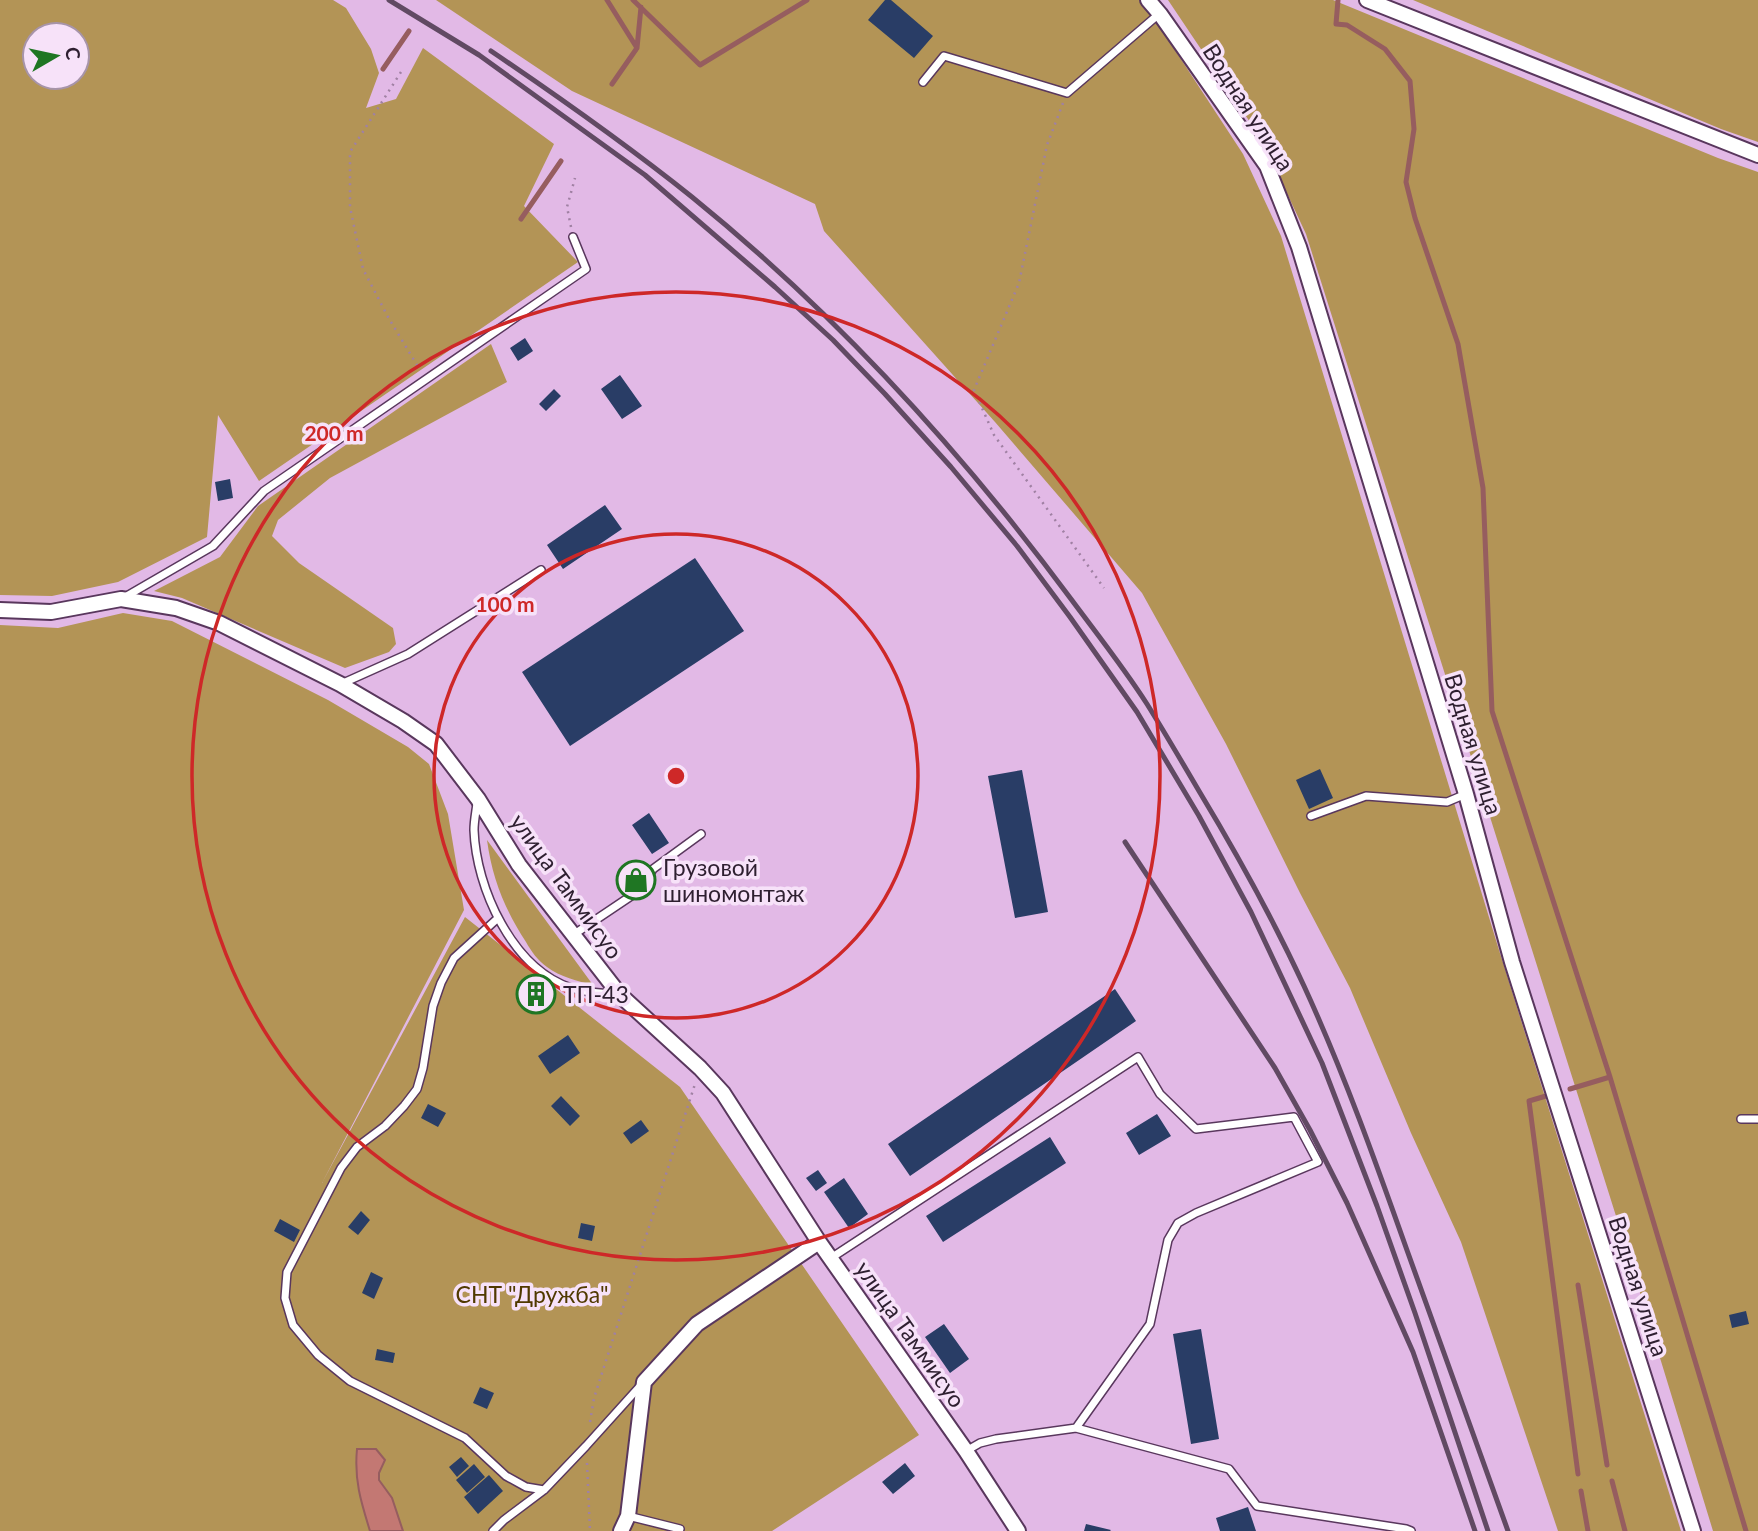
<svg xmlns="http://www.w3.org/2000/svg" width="1758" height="1531" font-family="Lato,sans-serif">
	<rect width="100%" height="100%" fill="#e2b9e6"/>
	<path fill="#b39456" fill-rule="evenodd" d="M0,0h333l13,8 25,41 8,24 -13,35 30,-9 27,-51 131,96 -30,62 54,56 -319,219 -41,-66 -11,122 -89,45 -66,14 -52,-1zM35,35h42v42h-42z
		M436,0h703l15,18 89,136 38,82 218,714 182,581h-123l-97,-289 -50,-109 -61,-145 -50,-95 -74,-149 -84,-151 -147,-171 -171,-191 -9,-27 -243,-113z
		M1168,0h165l385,158 40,14v1359h-45l-79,-258 -328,-1039 -44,-94z
		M1413,0h345v142l-37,-13z
		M491,344l16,38 -177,96 -52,42 -6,16 27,27 94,65 3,16 -7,8 -44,16 -163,-70 -28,-7 66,-34 38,-51z
		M123,613l49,8 156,79 80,47 21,17 19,50 16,96 -142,273 143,-266 215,170 239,348 -147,96h-772v-906l58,3z
		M487,840l106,145c-15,-4 -33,-8 -46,-18 -9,-6 -16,-16 -21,-25 -21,-32 -34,-64 -39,-102z"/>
	<path fill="#c37873" stroke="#965d5f" stroke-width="2" d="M357,1449h19l9,11 -6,13v7l13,18 11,33h-33c-9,-29 -16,-51 -13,-82z"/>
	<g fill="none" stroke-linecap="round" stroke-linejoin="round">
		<path stroke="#965d5f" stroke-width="5" d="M607,0l30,48 -25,36
			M633,0l67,65 107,-65
			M1338,0l-2,24 11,1 38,24 25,32 4,48 -8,53 9,36 43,126 25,144 9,223 118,366 136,454
			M637,48l4,-41
			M383,69l26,-38
			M521,219l40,-58
			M1570,1089l40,-12
			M1546,1096l-17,5 49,373
			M1578,1285l29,180
			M1612,1481l13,50
			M1581,1491l7,40"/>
	</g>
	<path fill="#293d66" d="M885,0h6l42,36 -19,22 -46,-38z
		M525,338l8,13 -15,10 -8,-13z
		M620,375l22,31 -20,13 -21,-30z
		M554,389l7,7 -15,15 -7,-7z
		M230,479l3,19 -15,3 -3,-19z
		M605,505l17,24 -59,40 -16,-24z
		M695,558l49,73 -174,115 -48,-74z
		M1320,769l13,29 -24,11 -13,-29z
		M1022,770l26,142 -33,6 -27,-142z
		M649,813l20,30 -17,11 -20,-29z
		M541,984l6,12 -15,8 -7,-12z
		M1115,989l21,32 -226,155 -22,-32z
		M568,1035l12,18 -30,21 -12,-18z
		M561,1096l19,20 -10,10 -19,-20z
		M428,1104l18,9 -8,14 -17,-9z
		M1157,1114l14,22 -32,19 -13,-22z
		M641,1120l8,11 -18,13 -8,-11z
		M1050,1137l16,26 -123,79 -17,-26z
		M818,1170l9,13 -11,8 -10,-13z
		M844,1178l24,36 -19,14 -25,-36z
		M361,1211l9,9 -12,15 -10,-8z
		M280,1219l20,11 -6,12 -20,-11z
		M581,1223l14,3 -3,15 -14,-3z
		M371,1272l12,6 -9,21 -12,-6z
		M1746,1311l3,13 -17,4 -3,-13z
		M944,1324l25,35 -19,14 -25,-36z
		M1201,1329l18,110 -28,5 -18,-110z
		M377,1349l18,4 -2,10 -18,-3z
		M480,1387l14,6 -7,16 -14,-6z
		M461,1457l8,9 -12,11 -8,-10z
		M905,1463l10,13 -22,18 -11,-12z
		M474,1464l11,13 -18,16 -11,-13z
		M489,1475l14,16 -25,23 -14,-17z
		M1248,1507l8,24h-36l-4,-13z
		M1086,1524l25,6 -1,1h-26z"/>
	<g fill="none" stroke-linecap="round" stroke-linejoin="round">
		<defs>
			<path id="service" d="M923,82l21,-26 123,37 92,-79
				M125,597l88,-51 51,-55 322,-222 -13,-32
				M341,684l67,-30 133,-84
				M477,803c-1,9 -3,18 -3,27 2,58 38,138 97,158 15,5 33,5 49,7
				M1311,816l55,-20 81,6 19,-8
				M498,918l-44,40 -13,25 -8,23 -10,62 -6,21 -13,17 -19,20 -28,21 -16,21 -54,104 -2,26 8,27 25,30 32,26 115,57 41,38 20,11 18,3
				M573,935l67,-45 13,-21 48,-35
				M1741,1119h17
				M831,1258l307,-201 22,37 36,35 98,-12 24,45 -122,51 -18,10 -10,17 -18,84 -74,104
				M966,1451l14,-8 16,-4 80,-11 153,41 28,37 149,23 5,2
				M628,1516l52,13
				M493,1531l11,-11 40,-30 42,-44 55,-61"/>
			<path id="minor" d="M1148,0l12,14 107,152 32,81 167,547 46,168 181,569
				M1367,0l391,155
				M0,610l51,2 70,-13 55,9 43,15 121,61 63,37 33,23 42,55 41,66 101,130 80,73 23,25 96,149 147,209 52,80
				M621,1531l7,-15 16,-134 53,-58 122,-82"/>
		</defs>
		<use href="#service" stroke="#59375d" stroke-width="10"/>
		<use href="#minor" stroke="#59375d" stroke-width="18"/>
		<path stroke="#a081a3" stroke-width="2.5" stroke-dasharray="2 5" stroke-linecap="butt" d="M401,72l-51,80v55l13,62 25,48 32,53
			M1063,103l-16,42 -28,138 -45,107 20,45 110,153
			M571,227l-4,-20 8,-29
			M590,1422l4,-24 101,-314
			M587,1463l3,68"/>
		<use href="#service" stroke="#fff" stroke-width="7"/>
		<use href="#minor" stroke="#fff" stroke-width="14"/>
		<path stroke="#614a63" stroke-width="5" d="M389,0l90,55 166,120 130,112 58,53 52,54 66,73 66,79 53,71 67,95 62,104 52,96 71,151 55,143 38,107 73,218
			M491,51c68,46 136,94 201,146 143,116 270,255 379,402 26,35 53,69 76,105 18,29 35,58 52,87 38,63 74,128 105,195 40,87 72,177 104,267 33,93 67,185 100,278
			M1125,842l150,226 35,62 37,73 66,149 62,179"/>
	</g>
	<g fill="none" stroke="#ce2828" stroke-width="3.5">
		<circle cx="676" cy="776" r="242"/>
		<circle cx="676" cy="776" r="484"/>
	</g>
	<defs>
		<symbol id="shop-ring" viewBox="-11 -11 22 22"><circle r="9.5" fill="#f7e2f9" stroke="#1f7623" stroke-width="1.5"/><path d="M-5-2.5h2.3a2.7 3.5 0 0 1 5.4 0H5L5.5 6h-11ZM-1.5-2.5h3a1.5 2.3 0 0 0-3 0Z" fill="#1f7623"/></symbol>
		<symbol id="building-ring" viewBox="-11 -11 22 22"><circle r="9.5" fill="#f7e2f9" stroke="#1f7623" stroke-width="1.5"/><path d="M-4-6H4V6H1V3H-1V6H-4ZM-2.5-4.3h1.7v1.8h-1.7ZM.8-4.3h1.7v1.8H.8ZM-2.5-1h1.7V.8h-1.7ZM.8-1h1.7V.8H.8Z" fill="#1f7623"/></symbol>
	</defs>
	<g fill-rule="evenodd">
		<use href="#shop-ring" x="614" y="858" width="44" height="44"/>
		<use href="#building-ring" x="514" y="972" width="44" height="44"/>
	</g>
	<g text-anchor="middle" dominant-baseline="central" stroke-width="7" stroke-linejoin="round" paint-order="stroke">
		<g font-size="23" fill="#2e1f30" stroke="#f7e2f9">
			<text transform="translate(1249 107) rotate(57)">Водная улица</text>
			<text transform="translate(1474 744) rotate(73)">Водная улица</text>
			<text transform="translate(567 886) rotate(54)">улица Таммисуо</text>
			<text transform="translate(1639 1286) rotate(72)">Водная улица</text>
			<text transform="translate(911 1334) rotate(55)">улица Таммисуо</text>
		</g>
		<g font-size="23" fill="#2e1f30" stroke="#f7e2f9" text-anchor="start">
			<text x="663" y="867">Грузовой<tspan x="663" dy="26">шиномонтаж</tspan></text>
			<text x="563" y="994">ТП-43</text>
		</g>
		<g font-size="23" fill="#503900" stroke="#f7e2f9">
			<text x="532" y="1294">СНТ "Дружба"</text>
		</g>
	</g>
	<circle cx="676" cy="776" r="10" fill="#ce2828" stroke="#f7e2f9" stroke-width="3.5"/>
	<g font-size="21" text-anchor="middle" font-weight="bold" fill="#ce2828" stroke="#f7e2f9" stroke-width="7" stroke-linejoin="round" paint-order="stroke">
		<text x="334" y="441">200 m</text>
		<text x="505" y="612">100 m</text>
	</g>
	<g transform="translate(56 56) rotate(81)"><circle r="33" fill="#f7e2f9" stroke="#a794a9" stroke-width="2"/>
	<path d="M0-5L12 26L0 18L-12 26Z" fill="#1f7623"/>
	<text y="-10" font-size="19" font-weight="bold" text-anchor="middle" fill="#2e1f30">С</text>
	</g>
</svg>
